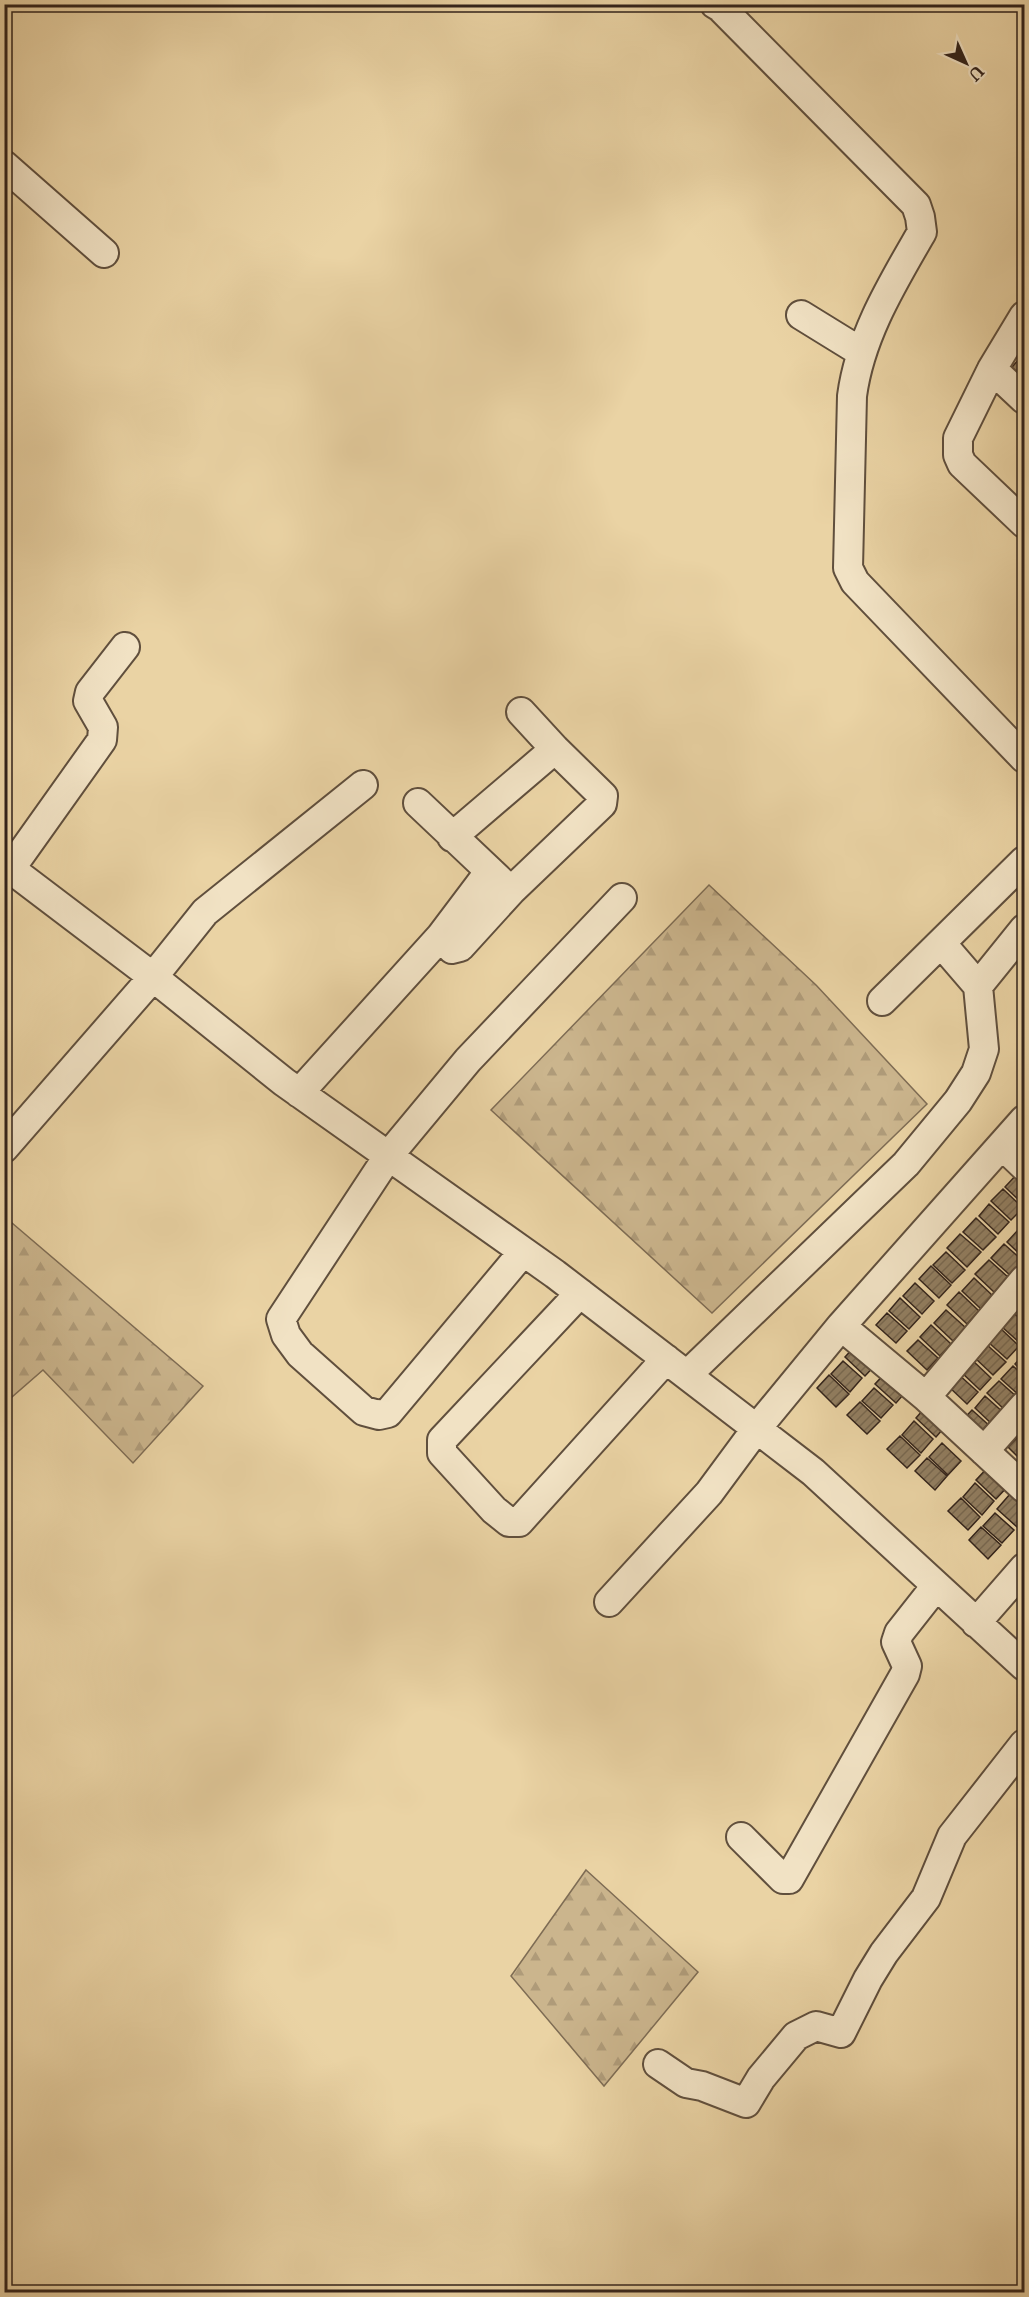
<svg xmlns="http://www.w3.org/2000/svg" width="1029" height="2297" font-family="'IM FELL Double Pica',serif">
	<defs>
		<pattern id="forest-firs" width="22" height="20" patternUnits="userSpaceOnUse" patternTransform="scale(1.5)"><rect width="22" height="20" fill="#cbb58d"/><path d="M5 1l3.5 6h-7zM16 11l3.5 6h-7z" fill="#af9b79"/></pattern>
		<pattern id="building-hatch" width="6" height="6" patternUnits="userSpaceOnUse" patternTransform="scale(1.5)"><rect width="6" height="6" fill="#927f62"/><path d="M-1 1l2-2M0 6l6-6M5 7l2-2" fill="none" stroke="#786850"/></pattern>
	</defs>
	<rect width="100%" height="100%" fill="#ead3a4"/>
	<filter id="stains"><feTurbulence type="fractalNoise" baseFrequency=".00333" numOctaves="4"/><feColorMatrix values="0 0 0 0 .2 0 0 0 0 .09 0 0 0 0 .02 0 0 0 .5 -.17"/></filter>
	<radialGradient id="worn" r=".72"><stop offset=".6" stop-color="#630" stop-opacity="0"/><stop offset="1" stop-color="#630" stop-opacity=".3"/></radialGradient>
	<path fill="url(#forest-firs)" stroke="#7e6c54" stroke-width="1.5" d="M709,885l107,100 111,119 -215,209 -221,-203z
		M5,1217l198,169 -70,77 -90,-93 -38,33z
		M586,1870l112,102 -94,114 -93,-110z"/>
	<path fill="url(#building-hatch)" stroke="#32231b" stroke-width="1.5" d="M1019,359l5,5v25l-17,-16z
		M1017,1174l7,7v24l-19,-18z
		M1003,1189l20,19 -12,12 -20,-19z
		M989,1204l20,18 -11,12 -19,-18z
		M976,1218l20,19 -13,13 -20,-18z
		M1018,1230l6,6v22l-17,-16z
		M960,1234l21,18 -14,15 -20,-19z
		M1004,1244l20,18 -13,14 -20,-18z
		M946,1252l19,18 -13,13 -19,-18z
		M989,1260l20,18 -14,15 -20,-19z
		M931,1266l20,19 -12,13 -20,-19z
		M974,1278l19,18 -12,13 -19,-18z
		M915,1283l19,18 -12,13 -19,-18z
		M959,1292l20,19 -12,13 -20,-19z
		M900,1298l20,19 -11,12 -20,-18z
		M1024,1299v19l-9,-9z
		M946,1310l20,18 -13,13 -19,-18z
		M887,1313l20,18 -11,12 -20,-18z
		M1014,1313l10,10v17l-3,4 -20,-18z
		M931,1325l20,19 -11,12 -20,-19z
		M999,1327l20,19 -12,13 -20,-18z
		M918,1340l20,18 -11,12 -20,-19z
		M858,1343l20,19 -13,14 -20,-19z
		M986,1344l20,18 -13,13 -19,-18z
		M1024,1354v19l-9,-9z
		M971,1359l20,19 -11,12 -20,-19z
		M843,1361l19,17 -12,14 -19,-18z
		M1013,1366l11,10v17l-3,4 -20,-18z
		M889,1369l20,19 -13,15 -21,-19z
		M958,1374l20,18 -11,12 -20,-19z
		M829,1375l20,19 -13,13 -19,-19z
		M999,1381l20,18 -12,13 -20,-19z
		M874,1388l19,17 -12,13 -19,-17z
		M985,1396l20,18 -11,12 -19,-18z
		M860,1402l20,19 -13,13 -20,-19z
		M929,1403l20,19 -13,15 -20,-19z
		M972,1410l20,18 -13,14 -20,-18z
		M914,1421l19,18 -12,14 -19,-18z
		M900,1436l20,19 -13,13 -20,-19z
		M1019,1436l5,5v22l-16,-16z
		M942,1443l19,18 -13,14 -19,-18z
		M927,1458l20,18 -12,14 -20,-19z
		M990,1465l20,19 -14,15 -20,-19z
		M975,1483l19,18 -12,14 -19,-18z
		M1010,1494l14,13v12l-7,8 -20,-18z
		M961,1498l19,19 -12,13 -20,-19z
		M995,1513l19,17 -12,13 -19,-17z
		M981,1527l20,18 -13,14 -19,-19z"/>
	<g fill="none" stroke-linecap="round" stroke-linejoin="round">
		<defs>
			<path id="minor" d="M715,4l5,3 196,198 4,12 2,15c-30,52 -62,104 -70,164l-4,172 7,14 169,176
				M4,165l100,88
				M801,315l60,37
				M1024,316l-32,53 -34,69v17l4,9 62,59
				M992,369l32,30
				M418,803l93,88
				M452,837l103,-88
				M4,864l149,113 131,105 271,192 258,198 211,194
				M11,868l91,-128 1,-13 -15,-26 2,-9 35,-45
				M441,936l49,-65
				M941,943l37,43
				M882,1001l142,-140
				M299,1093l142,-157 11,13 8,-2 51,-56 91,-87 1,-8 -48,-47 -34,-37
				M1003,1146l21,20
				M4,1148l149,-171 52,-65 158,-127
				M523,1252l-135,161 -9,2 -15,-4 -64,-57 -14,-19 -5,-16 108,-164 79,-95 154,-162
				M580,1293l-138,147v13l52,57 15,12h10l147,-163
				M841,1326l85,71 98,91
				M687,1375l219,-211 52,-63 18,-28 8,-24 -6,-63 46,-57
				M926,1397l98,-117
				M984,1451l40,-45
				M609,1602l100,-109 48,-65 84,-102 183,-206
				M976,1623l48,-55
				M741,1837l42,42h6l116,-205 2,-8 -11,-24 3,-9 37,-47
				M658,2064l28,19 16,3 44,17 15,-25 35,-42 20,-10 25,7 27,-54 16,-26 42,-55 26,-62 72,-92"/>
		</defs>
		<use href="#minor" stroke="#604f3d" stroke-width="32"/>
		<use href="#minor" stroke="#f1e2c4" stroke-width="28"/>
	</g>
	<rect width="1029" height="2297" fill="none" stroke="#ead3a4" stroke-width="24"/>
	<rect x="6" y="6" width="1017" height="2285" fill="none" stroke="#32231b" stroke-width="3"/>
	<rect x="12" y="12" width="1005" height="2273" fill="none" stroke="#32231b" stroke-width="1.5"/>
	<g transform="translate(966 63) rotate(135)" stroke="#f1e2c4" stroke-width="4.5" paint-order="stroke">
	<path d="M0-4.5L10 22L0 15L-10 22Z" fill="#32231b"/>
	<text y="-9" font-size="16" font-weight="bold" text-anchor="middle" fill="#32231b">U</text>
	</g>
	<rect width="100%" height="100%" filter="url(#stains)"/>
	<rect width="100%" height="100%" fill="url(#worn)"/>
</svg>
